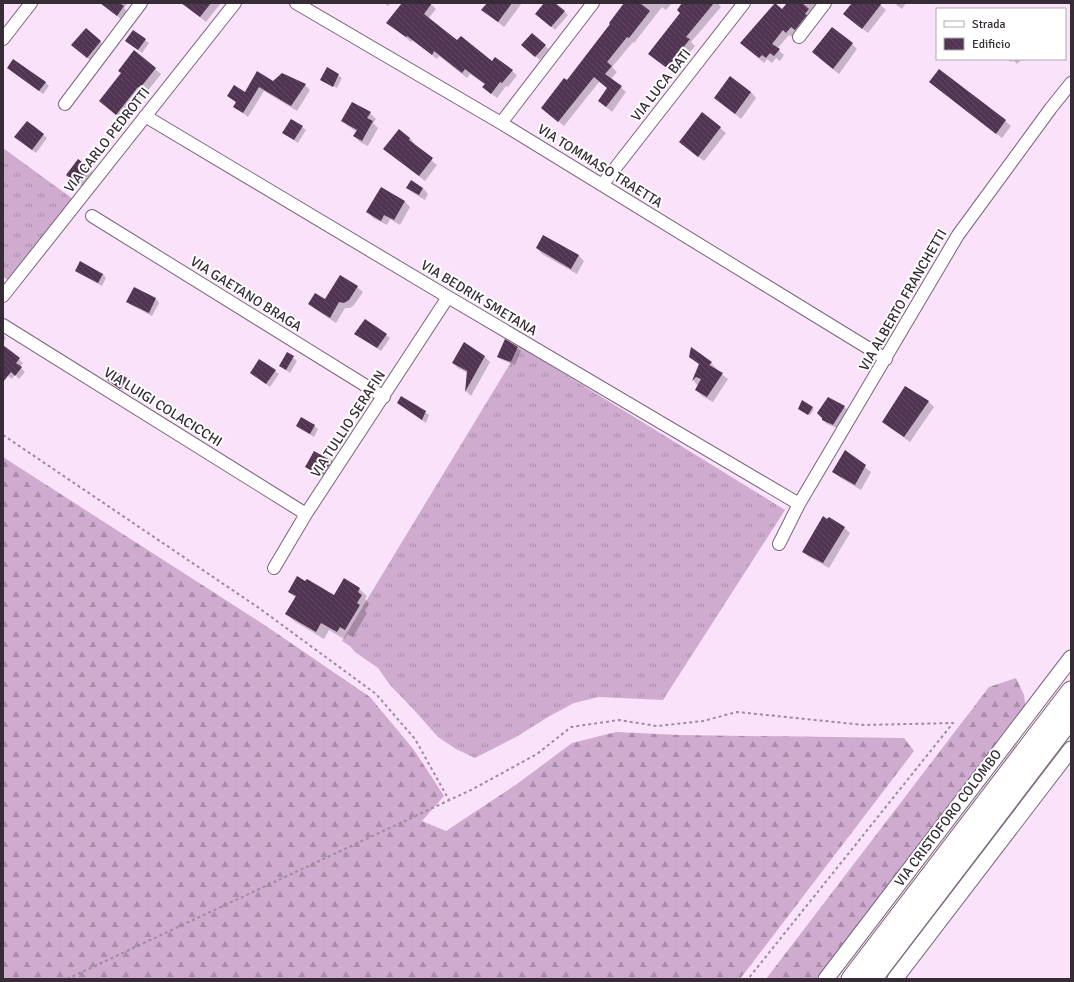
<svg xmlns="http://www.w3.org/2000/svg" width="1074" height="982" font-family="Signika,sans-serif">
	<defs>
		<pattern id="grass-tufts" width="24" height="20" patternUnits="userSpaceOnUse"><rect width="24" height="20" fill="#cfaccf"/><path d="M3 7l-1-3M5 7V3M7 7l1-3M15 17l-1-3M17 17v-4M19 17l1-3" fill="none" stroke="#a98ca9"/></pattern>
		<pattern id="forest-firs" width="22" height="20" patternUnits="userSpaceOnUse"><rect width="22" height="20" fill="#cfaccf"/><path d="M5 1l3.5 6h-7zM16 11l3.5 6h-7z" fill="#a98ca9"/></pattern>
		<pattern id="building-back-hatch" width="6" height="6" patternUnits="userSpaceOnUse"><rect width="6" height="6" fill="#513452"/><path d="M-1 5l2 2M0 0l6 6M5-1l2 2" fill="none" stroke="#624963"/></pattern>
	</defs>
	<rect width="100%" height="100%" fill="#fae2fa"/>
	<path fill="url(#grass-tufts)" d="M3,148l74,54 -64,81 -10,-6z
		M519,346l266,164 -122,190 -64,-3 -25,6 -26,14 -32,20 -41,21 -19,-9 -18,-12 -24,-27 -24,-25 -12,-17 -23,-16 -5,-6 -8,-5 169,-279z"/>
	<path fill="url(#forest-firs)" d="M3,457l263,169 104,71 44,53 30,46 -22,25 24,10 71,-47 55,-41 44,-11 64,3 224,3 10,13 -174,228h-737z
		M1016,678l8,17 2,15 -207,269h-53l223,-292z"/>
	<path fill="#0003" d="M101,3h27l-4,5 4,4 -6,8z
		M182,3h39l-15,19z
		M384,3h6l-2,3z
		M403,3h27l6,6 -8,10 30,23 34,20 20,9 5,4 -9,12 -2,-1 -9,12 -8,-6 -3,-7 -16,-11 -3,4 -28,-22 -2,3 -24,-19 -2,2 -23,-19z
		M488,3h34l-18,24 -21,-17z
		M545,3h9l14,12 -13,15 -15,-13z
		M626,3h46l-6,7 -4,-3 -28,36 -1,-1 -21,25 5,5 -6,7 15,13 -14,20 -13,-11 9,-13 -9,-6 -35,44 -22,-18 25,-26 44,-58z
		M684,3h34l3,4 -30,35 4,4 -22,27 -18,-14 26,-46z
		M788,3h37l-33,34 -3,-2 -12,14 7,6 -4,6 -4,-3 -4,5 -5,-4 -3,4 -23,-20 41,-33z
		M853,3h25l8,7 -18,23 -18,-14z
		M894,3h12l-4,6z
		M86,29l18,16 -13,16 -15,-13z
		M133,31l16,12 -7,10 -12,-9z
		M852,44l5,5 -18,25 -20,-16z
		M545,46l4,3 -9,11 -14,-12z
		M134,51l27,23 -15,19 -2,-1 -22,27 -22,-18 22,-27z
		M1007,59h15l-5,5 -4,-4 -2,2z
		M12,71l33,11 4,4 -6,8z
		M258,73l15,9 32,3 5,5 -13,21 -33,-20 -16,26 -13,-10 2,-4 -9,-7 17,-2z
		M338,75l4,3 -5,10 -13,-7v1l-3,-2z
		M930,82l75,39 6,5 -9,12z
		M751,92l5,6 -15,21 -26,-21z
		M370,113l6,6 -3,4 5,5 -10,18 -8,-4 -6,-6 3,-4 -9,-6 -6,-5z
		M703,113l23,20 -22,28 -18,-14z
		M27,122l20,16 -11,15 -17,-13z
		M302,127l4,3 -8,13 -14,-10z
		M410,138l5,6 -1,1 23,20 -12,16 -41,-32z
		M89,169l4,3 -11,15 -14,-12z
		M382,188l23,14 5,5 -10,18 -10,-6 -3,6 -14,-7 -5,-6z
		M407,188h16l5,6 -3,6 -12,-7z
		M544,236l35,20 5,5 -7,13 -35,-20 -5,-6z
		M77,270l26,4 3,4 -4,8 -22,-12z
		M357,287l6,5 -9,13 -4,3h-5l-9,15 -21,-14 -6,-5 16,-4z
		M134,288l22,11 3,4 -7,13 -21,-11 -4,-3z
		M356,334l30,1 4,3 -9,13z
		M3,335l3,3 -3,4z
		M506,341l15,10 -6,14 -13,-5 -4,-3z
		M464,343l21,14 5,5 -19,34 -5,-5 2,-18 -10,-5 -5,-5z
		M692,349l19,14 6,6 -1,1 12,9 -15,23 -11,-6 -6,-6 2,-4 -5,-6 7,-15 -10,-9z
		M10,352l13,11 -3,4 5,5 -6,7 -4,-4 -3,4 -9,-7v-11z
		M287,353l10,8 -7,12 -10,-7z
		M115,371l15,12 -6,8 -12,-8z
		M275,371l4,3 -9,13 -19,-14z
		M905,387l24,15 5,5 -24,35 -21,-15 -5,-5z
		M399,403l26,9 4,3 -3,8z
		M844,407l4,3 -11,18 -10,-4 -4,-4z
		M812,408l2,1 -4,6 -9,-5z
		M297,426h17l4,3 -4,8 -14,-8z
		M845,451l26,21 -10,18 -22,-13 -6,-6z
		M331,462l4,3 -9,14 -16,-8 -3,-4z
		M827,520l18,8 5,5 -21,35 -20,-11 -6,-5z
		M359,589l8,7 -2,3 4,4 -4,8 2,2 -14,24 -5,-3 -4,5 -15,-9 -5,9 -30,-18 -7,-7 9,-16 -7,-6 45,4z"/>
	<path fill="url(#building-back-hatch)" d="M100,3h19l5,3 -7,10z
		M181,3h30l-11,14z
		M402,3h30l-8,11 33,26 4,-4 31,25 3,-4 18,13 -11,13 -2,-1 -9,12 -9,-7 3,-3 -20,-15 -3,4 -28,-22 -2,4 -25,-19 -1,1 -20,-14z
		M487,3h25l-14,19 -17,-12z
		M544,3h11l10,8 -14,16 -16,-13z
		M624,3h16l10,8 -21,27 -2,-1 -20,25 5,4 -7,8 17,12 -16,21 -8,-6 9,-13 -13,-11 -36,45 -17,-14 23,-30 3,2 43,-56 -1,-1z
		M682,3h32l-28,34 4,2 -23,29 -19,-14 32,-41 -3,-3z
		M775,3l7,6 5,-6h15l7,6 -4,5 2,1 -12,15 -4,-3 -5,6 -3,-3 -11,14 8,5 -6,7 -4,-3 -4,5 -4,-3 -3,3 -19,-15z
		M852,3h30l-20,26 -19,-15z
		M832,27l21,16 -20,26 -21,-17z
		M86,28l15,13 -14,17 -16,-13z
		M133,30l13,9 -8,11 -13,-9z
		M532,33l14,12 -11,12 -14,-12z
		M134,50l22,18 -16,20 -2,-1 -22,28 -17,-14 22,-28 -3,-2z
		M13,59l33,23 -7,9 -32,-23z
		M327,67l12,7 -6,13 -13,-7z
		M939,69l67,51 -10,14 -67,-52z
		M257,71l16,10 9,-8 24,11 -15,22 -32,-19 -16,26 -10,-6 3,-5 -9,-6 7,-11 11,7z
		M730,76l21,16 -16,22 -21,-16z
		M352,102l19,10 -4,6 6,3 -11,20 -9,-5 4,-6 -16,-9z
		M702,112l19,15 -23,30 -19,-15z
		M291,119l12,7 -9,14 -12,-7z
		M27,121l17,13 -12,16 -18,-13z
		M399,129l11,9 -1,2 24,18 -14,18 -36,-27z
		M78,159l12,9 -12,16 -12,-9z
		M411,180l12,8 -4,7 -13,-7z
		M381,187l24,14 -11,19 -10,-5 -3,6 -15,-9z
		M543,235l36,20 -8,14 -35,-21z
		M80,261l23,13 -5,9 -23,-12z
		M340,275l18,11 -9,14 -5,3 -5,-1 -9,16 -22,-14 7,-11 10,6z
		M134,287l22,11 -7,15 -23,-11z
		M365,319l22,15 -10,14 -23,-14z
		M505,339l13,8 -7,15 -14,-5z
		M464,342l21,14 -20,36 2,-21 -15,-8z
		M3,345l17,13 -4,5 6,4 -7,9 -4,-4 -8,10z
		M691,347l21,15 -3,3 14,8 -16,24 -12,-7 6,-11 -5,-2 -4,4 7,-17 -10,-7z
		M287,352l7,4 -8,14 -7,-4z
		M259,359l17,11 -10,14 -16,-11z
		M114,370l13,8 -7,11 -13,-9z
		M905,386l24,15 -25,36 -22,-15z
		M401,396l25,15 -4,9 -25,-17z
		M828,397l17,9 -12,19 -11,-5v-2l-5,-5z
		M802,400l11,7 -5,8 -10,-6z
		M301,417l14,8 -5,9 -14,-8z
		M845,450l21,15 -11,20 -23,-13z
		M314,451l18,10 -10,15 -17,-9z
		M823,516l4,3 2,-2 16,10 -22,36 -21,-11z
		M297,576l8,5 2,-2 27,16 10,-17 16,10 -2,4 4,3 -5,8 3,2 -15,25 -5,-3 -3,5 -16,-9 -5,9 -31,-18 11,-18 -8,-4z"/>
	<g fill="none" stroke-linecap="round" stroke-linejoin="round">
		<defs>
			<path id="minor" d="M296,3l205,120 385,236
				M799,37l26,-34
				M3,39l28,-36
				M65,104l76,-101
				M145,116l303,181 351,207
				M501,123l92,-120
				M602,185l142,-182
				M92,216l292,181
				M3,296l232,-293
				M3,325l303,189
				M779,544l20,-40 159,-269 93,-127 20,-25
				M274,568l32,-54 142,-217"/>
			<path id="tertiary" d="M826,979l245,-321
				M895,979l176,-230"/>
			<path id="primary" d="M851,979l220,-288
				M872,979l199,-261"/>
		</defs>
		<use href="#minor" stroke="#79657a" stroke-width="14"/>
		<use href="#tertiary" stroke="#79657a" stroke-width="17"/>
		<use href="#primary" stroke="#79657a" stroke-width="21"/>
		<path stroke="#9c8c9c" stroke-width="2" stroke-dasharray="3 3" stroke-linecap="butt" d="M3,435l256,173 117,86 39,45 34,61
			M67,979l406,-190 64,-35 34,-27 48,-7 38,6 46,-5 34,-9 127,13 89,-2 -205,256"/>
		<use href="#minor" stroke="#fff" stroke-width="12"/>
		<use href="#tertiary" stroke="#fff" stroke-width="15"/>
		<use href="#primary" stroke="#fff" stroke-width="19"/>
	</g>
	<g text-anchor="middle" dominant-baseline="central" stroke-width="4" stroke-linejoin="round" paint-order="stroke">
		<g font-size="14" fill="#352c35" stroke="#fff">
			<text transform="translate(661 85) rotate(-52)">VIA LUCA BATI</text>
			<text transform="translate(107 140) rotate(-52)">VIA CARLO PEDROTTI</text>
			<text transform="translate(600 166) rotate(32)">VIA TOMMASO TRAETTA</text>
			<text transform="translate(246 294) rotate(32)">VIA GAETANO BRAGA</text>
			<text transform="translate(479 298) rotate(31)">VIA BEDRIK SMETANA</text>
			<text transform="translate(903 300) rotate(-60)">VIA ALBERTO FRANCHETTI</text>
			<text transform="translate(163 407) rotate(32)">VIA LUIGI COLACICCHI</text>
			<text transform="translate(348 424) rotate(-57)">VIA TULLIO SERAFIN</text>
			<text transform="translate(948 818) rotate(-53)">VIA CRISTOFORO COLOMBO</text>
		</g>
	</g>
	<rect width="1074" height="982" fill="none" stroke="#352c35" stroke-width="8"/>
	<rect x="936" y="8" width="130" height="52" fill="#ffffff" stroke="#aeabae"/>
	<rect x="944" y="21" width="20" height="6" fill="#ffffff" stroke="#aeabae"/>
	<text x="972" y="28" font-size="12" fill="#352c35">Strada</text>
	<rect x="944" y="38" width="20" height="12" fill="url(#building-back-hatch)" stroke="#aeabae"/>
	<text x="972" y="48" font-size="12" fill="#352c35">Edificio</text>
</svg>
